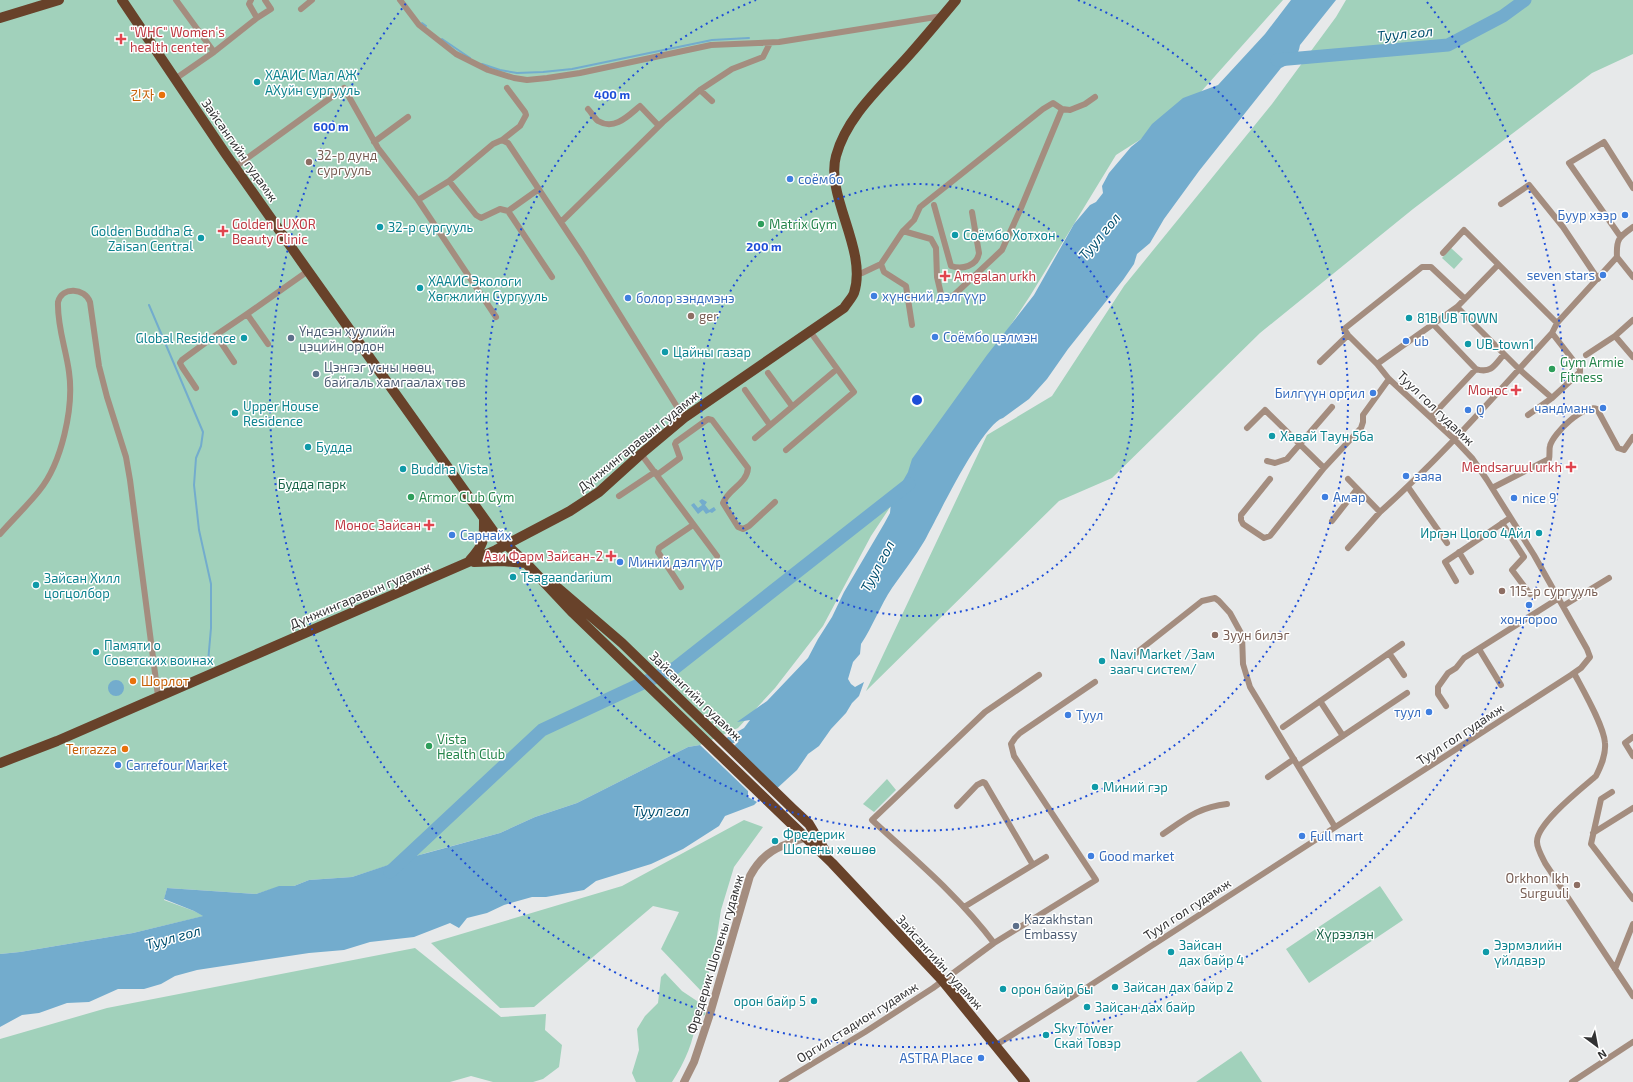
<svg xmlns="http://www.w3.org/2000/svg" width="1633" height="1082" font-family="'Exo 2','Noto Sans KR',sans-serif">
	<rect width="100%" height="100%" fill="#e7e9ea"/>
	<path fill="#a1d1bb" d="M0,0h1283l-101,113 -66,42 -86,141 -159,240 -48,90 -48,62 -37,40 -38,17 -12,2 -111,56 -42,14 -35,16 -74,20 -74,24 -43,3 -15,6 -22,3 -16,5 -89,-6 -3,12 30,11 10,5 -71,17 -113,19 -20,2z
		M1346,0h287v54l-41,19 -179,136 -153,124 -148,145 -53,23 -193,190 121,-256 65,-39 72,-110 148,-182 64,-87z
		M1451,248l12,11 -9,10 -12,-11z
		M887,779l9,11 -22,22 -11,-8z
		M744,820l19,7 -29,40 -13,43 -7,45 -11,38 -42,-44 18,-37 -26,-6 -119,101 -34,1 -69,-65 191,-57z
		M1380,886l23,34 -94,63 -23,-34z
		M415,948l86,69 45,-3 -1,16 17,15 -3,22 -16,12 -10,3h-40l-22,-6 -21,6h-450v-43l107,-31z
		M665,973l17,18 15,10 9,10 -1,4 -8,2c-4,26 -11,43 -25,65h-36l-4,-9 7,-23 -2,-21 8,-13 13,-13 3,-26z
		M1241,1051l21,31h-66z"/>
	<path fill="#73accd" d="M1291,0h45l-36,45c-2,12 -8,18 -19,23l-82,103 -35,48 -14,24 -13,11 -3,10 -11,16 -55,69 -21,30 -18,20 -26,19c-21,6 -66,100 -78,122 -10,17 -22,32 -33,48 -12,18 -19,38 -31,56l-1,10 -7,8 -5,17 3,5 4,3 9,-5 -5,14 -7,7 -6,10 -15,16 -12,17 -11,8 -11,16 -24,22 -43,-42 9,-9 -13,5 -5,-5 23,-13 6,-8 -13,2 30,-21 41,-43 10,-19 14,-22 12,-25 40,-68 6,-11 1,-11 17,-30 4,-13 75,-104 47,-60 40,-71 16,-19 6,-3 7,-9 -1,-7 7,-13 22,-26 10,-8 11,-15 31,-26 35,-13 47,-51z
		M702,499l5,3 -2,3 4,5 5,-3 2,3 -4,3 -2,-1 -4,2 -3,-4 -5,4 -7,-9 3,-2 4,5 4,-3 -3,-4z
		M108 688a8 8 0 1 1 16 0a8 8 0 1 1-16 0Z
		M700,745l48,46v6l9,5 -3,3 -29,11 -6,10 -36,23 -32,15 -55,17 -12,9 -38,7h-14l-28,8 -17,8 -20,5 -8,10 -9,-5 -36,14 -44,5 -26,8 -35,3 -112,17 -22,6 -14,8 -17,5h-26l-29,13 -22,1 -28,10 -17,2 -22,12v-73l20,-2 113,-19 70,-17 -9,-5 -30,-12 3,-11 89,6 23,-8h15l15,-6 43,-3 60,-20 88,-24 35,-16 42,-14 111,-56z"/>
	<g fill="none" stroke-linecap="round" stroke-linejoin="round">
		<path stroke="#73accd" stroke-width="2" d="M422,23l4,3
			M442,39l28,19
			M482,64l18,6 17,3 26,-1 29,-3 140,-29 37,-2
			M149,305l54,127 -2,14 -5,12 -2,27 5,45 12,54v44l-3,34"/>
		<path stroke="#73accd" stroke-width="13" d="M1277,60l171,-15 55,-29 22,-16
			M390,872l152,-142 133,-62 234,-184"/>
		<path stroke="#a48d7f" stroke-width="6" d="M400,0l19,25 37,29 32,16 26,8 13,2 20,-2 33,-5 131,-28 68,-3 163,-26
			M301,9l11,-9
			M257,18l14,-9 -6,-9
			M214,52l43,-34 -8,-14 2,-4
			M175,79l39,-27 -38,-52
			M700,90l12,11
			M588,109c3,3 7,10 10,12 17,10 31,-6 42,-15l19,20
			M502,140l18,-14 6,-11 -1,-3 -18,-24
			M374,142l34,-25
			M235,167l109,-79 34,60 40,52
			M449,181l27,34 5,3 19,-9 8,2 31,-22
			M1501,204l28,-19 34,42 35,52
			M934,205l17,61c11,4 26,0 28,-13l-7,-41
			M508,211l44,66
			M561,222l102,-100 37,-32 32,-21 31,-12 7,-14
			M903,231l28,8 5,9 1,29 4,17 6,4 6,-2 49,-46 19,-42 41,-99
			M1620,236l-51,-73 35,-21 29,46
			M1443,253l21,-23 93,93
			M1617,257c-1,-18 2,-20 16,-30
			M881,264l3,8 22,14 6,39
			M856,274l6,-1 19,-9 22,-33 11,-11 6,-13 123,-98 10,-6 9,6 8,1 15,-6 10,-7
			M1457,307l62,62 33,29
			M496,317l-78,-117 31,-19 44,-37 9,-4 6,3 74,111 102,164
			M1633,320l-18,16 18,21
			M1433,324l43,45c15,5 19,-4 28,-15
			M268,344l-21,-30 61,-43
			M1586,355l29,-19
			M234,362l-18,-27 31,-21
			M1320,362l28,-27
			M1377,364l80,-57 41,-42
			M768,373l24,33
			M196,388l-14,-21 -2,-4 2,-3 34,-25
			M745,390l25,35
			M1528,415l24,-17 28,-26v-3l-28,-36
			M1431,417l45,-48
			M1247,428l18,-18 59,58
			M755,438l82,-69
			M786,450l68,-58 -45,-62
			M641,454l76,102
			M1267,461l8,2 12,-4 45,-52
			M657,475l23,-17 -5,-14 1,-2 32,-23 4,1 36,48c-1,16 -20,21 -25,35l15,24 5,2 6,-3 26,-24
			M1270,479l-29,36v5l2,4 21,14 6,-2 54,-68 37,-40 2,-6v-7l26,-36
			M1348,479l32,33c62,-55 116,-118 172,-179l5,-10 60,-66 16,20
			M1408,487l39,56
			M1492,488l57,-29c1,-4 0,-10 1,-13 3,-13 34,-42 47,-37l21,39 6,2 9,-13
			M619,496l36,-24
			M1332,521l25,-32
			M1502,523l22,34 -12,13 18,24
			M0,534c13,-15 27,-28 39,-43 23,-28 35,-84 30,-119 -3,-23 -12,-46 -11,-70 4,-16 27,-14 32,0l9,64 8,31 19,60 4,23 28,216
			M1348,548l32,-36
			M1459,552l12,20
			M1456,581l-11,-19 65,-44
			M681,587l-23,-35 1,-4 34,-23
			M1563,606l46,-28
			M1479,649l22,36
			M1389,653l15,22
			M1131,657l71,-56 13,-3 4,3 11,12 12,22 1,29 7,23 85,140
			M1574,673c9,17 30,53 31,70 1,12 -4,23 -9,33 -14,12 -60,48 -59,66 0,6 5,15 8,21l88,133
			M1320,701l23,35
			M1446,706l-8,-12v-7l10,-14 8,-5 8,-10 95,-60
			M1283,727l119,-83
			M1633,737l-8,6 8,13
			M1298,766l109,-73
			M1268,777l26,-18
			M1612,792l-11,7 -10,45 42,55
			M957,806l20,-21 6,-3 2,1 48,82
			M1593,833l40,-25
			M1163,834c22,-15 36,-27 64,-30
			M964,907l82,-50
			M994,943c-35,-47 -80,-84 -122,-123l113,-108 54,-37
			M1615,969l18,-45
			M996,1045l87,-55 488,-315 10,-7 9,-11 -3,-8 -53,-94 -47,-75 -15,-22 -17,-18 -66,-61 -12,-15 -29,-29 -4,-6 78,-62h9l34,32
			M782,1082l83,-50 68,-44 61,-45 102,-63 -82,-124 -3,-12 4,-6 5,-5 75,-51
			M1572,1082l61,-40"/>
		<path stroke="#a48d7f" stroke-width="8" d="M684,1082l10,-20 15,-45 41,-141c14,-26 30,-30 57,-39"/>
		<path stroke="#68422a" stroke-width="10" d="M122,0l103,153 83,118 188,264 30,28 47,50 259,250 110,117 83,102
			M0,18l59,-18
			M470,560c15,-17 14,-20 14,-41
			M474,562l28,-1 24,2
			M551,582l71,61 171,166 16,15 15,25
			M0,763l57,-22 439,-191 74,-39 29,-19 42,-38 43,-36 160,-110c3,-5 8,-10 10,-15 14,-43 -29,-97 -18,-137 11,-41 48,-72 75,-103 15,-17 30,-35 45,-53"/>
	</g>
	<g fill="none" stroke="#1d4ed8" stroke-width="2" stroke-dasharray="2 4">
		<circle cx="917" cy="400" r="216"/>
		<path d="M1078 0A431 431 0 1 1 756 0"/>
		<path d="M1427 2A647 647 0 1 1 407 2"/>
	</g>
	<g fill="#e0444e" stroke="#fff" stroke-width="1.5">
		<path d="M119 33h4v4h4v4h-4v4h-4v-4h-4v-4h4z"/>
		<path d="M221 225h4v4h4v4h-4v4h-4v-4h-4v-4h4z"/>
		<path d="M943 270h4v4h4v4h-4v4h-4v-4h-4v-4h4z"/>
		<path d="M1514 384h4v4h4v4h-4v4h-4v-4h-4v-4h4z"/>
		<path d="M1569 461h4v4h4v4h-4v4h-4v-4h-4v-4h4z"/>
		<path d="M427 519h4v4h4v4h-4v4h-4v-4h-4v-4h4z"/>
		<path d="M609 550h4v4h4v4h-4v4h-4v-4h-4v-4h4z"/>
	</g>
	<g fill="#0f9aa8" stroke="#fff" stroke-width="1.5">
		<circle cx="257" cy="82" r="4"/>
		<circle cx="380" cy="227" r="4"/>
		<circle cx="955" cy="235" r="4"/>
		<circle cx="201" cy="238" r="4"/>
		<circle cx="420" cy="288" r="4"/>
		<circle cx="1409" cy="318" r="4"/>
		<circle cx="244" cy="338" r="4"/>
		<circle cx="1468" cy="344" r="4"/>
		<circle cx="665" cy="352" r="4"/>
		<circle cx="235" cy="413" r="4"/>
		<circle cx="1272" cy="436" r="4"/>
		<circle cx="308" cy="447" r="4"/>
		<circle cx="403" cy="469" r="4"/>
		<circle cx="1539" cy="533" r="4"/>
		<circle cx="513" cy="577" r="4"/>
		<circle cx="36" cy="585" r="4"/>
		<circle cx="96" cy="652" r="4"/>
		<circle cx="1102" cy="661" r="4"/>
		<circle cx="1095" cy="787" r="4"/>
		<circle cx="775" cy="841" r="4"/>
		<circle cx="1171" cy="952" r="4"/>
		<circle cx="1486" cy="952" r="4"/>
		<circle cx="1115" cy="987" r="4"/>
		<circle cx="1003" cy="989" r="4"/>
		<circle cx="814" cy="1001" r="4"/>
		<circle cx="1087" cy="1007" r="4"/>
		<circle cx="1046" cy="1035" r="4"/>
	</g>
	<g fill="#e8710a" stroke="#fff" stroke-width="1.5">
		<circle cx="162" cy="95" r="4"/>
		<circle cx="133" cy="681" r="4"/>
		<circle cx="125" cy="749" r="4"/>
	</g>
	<g fill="#8d6e63" stroke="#fff" stroke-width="1.5">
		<circle cx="309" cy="162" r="4"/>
		<circle cx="691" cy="316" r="4"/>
		<circle cx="1502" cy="591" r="4"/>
		<circle cx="1215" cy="635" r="4"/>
		<circle cx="1577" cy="885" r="4"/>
	</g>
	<g fill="#3f7fe0" stroke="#fff" stroke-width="1.5">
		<circle cx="790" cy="179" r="4"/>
		<circle cx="1625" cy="215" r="4"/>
		<circle cx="1603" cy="275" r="4"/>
		<circle cx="874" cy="296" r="4"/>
		<circle cx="628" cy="298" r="4"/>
		<circle cx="935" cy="337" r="4"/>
		<circle cx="1406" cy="341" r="4"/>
		<circle cx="1373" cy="393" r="4"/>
		<circle cx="1603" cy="408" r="4"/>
		<circle cx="1468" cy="410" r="4"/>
		<circle cx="1406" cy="476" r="4"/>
		<circle cx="1325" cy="497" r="4"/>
		<circle cx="1514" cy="498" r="4"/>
		<circle cx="452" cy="535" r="4"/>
		<circle cx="620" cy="562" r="4"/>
		<circle cx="1529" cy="605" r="4"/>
		<circle cx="1429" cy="712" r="4"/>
		<circle cx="1068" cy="715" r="4"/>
		<circle cx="118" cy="765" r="4"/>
		<circle cx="1302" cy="836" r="4"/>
		<circle cx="1091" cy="856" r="4"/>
		<circle cx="981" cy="1058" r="4"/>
	</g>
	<g fill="#2e9e5b" stroke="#fff" stroke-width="1.5">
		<circle cx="761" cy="224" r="4"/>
		<circle cx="1552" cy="369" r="4"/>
		<circle cx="411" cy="497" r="4"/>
		<circle cx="429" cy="746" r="4"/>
	</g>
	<g fill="#5c6f8a" stroke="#fff" stroke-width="1.5">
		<circle cx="291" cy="338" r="4"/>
		<circle cx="316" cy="374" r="4"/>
		<circle cx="1016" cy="926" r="4"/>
	</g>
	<g text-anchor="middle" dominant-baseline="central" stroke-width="3" stroke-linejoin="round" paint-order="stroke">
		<g font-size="13" fill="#be3a42" stroke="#fff" text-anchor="end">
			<text x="130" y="32" text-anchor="start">"WHC" Women's<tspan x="130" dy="15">health center</tspan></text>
			<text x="232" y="224" text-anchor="start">Golden LUXOR<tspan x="232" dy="15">Beauty Clinic</tspan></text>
			<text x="954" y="276" text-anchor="start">Amgalan urkh</text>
			<text x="1508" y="390">Монос</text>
			<text x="1562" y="467">Mendsaruul urkh</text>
			<text x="421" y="525">Монос Зайсан</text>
			<text x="603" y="556">Ази Фарм Зайсан-2</text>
		</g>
		<g font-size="13" fill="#0d838f" stroke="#fff" text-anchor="start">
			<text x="265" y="75">ХААИС Мал АЖ<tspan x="265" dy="15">АХуйн сургууль</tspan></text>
			<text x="388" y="227">32-р сургууль</text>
			<text x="193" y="231" text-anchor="end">Golden Buddha &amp;<tspan x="193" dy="15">Zaisan Central</tspan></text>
			<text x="963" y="235">Соёмбо Хотхон</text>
			<text x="428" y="281">ХААИС Экологи<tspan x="428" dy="15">Хөгжлийн Сургууль</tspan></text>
			<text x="1417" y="318">81В UB TOWN</text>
			<text x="236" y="338" text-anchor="end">Global Residence</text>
			<text x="1476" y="344">UB_town1</text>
			<text x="673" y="352">Цайны газар</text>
			<text x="243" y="406">Upper House<tspan x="243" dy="15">Residence</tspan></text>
			<text x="1280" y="436">Хавай Таун 56а</text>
			<text x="316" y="447">Будда</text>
			<text x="411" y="469">Buddha Vista</text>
			<text x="1531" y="533" text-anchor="end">Иргэн Цогоо 4Айл</text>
			<text x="521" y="577">Tsagaandarium</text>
			<text x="44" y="578">Зайсан Хилл<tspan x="44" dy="15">цогцолбор</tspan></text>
			<text x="104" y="645">Памяти о<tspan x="104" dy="15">Советских воинах</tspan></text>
			<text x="1110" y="654">Navi Market /Зам<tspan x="1110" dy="15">заагч систем/</tspan></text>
			<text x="1103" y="787">Миний гэр</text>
			<text x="783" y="834">Фредерик<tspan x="783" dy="15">Шопены хөшөө</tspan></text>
			<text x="1179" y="945">Зайсан<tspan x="1179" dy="15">дах байр 4</tspan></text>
			<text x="1494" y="945">Ээрмэлийн<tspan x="1494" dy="15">үйлдвэр</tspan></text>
			<text x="1123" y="987">Зайсан дах байр 2</text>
			<text x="1011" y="989">орон байр 6ы</text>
			<text x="806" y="1001" text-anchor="end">орон байр 5</text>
			<text x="1095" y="1007">Зайсан дах байр</text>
			<text x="1054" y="1028">Sky Tower<tspan x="1054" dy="15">Скай Товэр</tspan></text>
		</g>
		<g font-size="13" fill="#c56008" stroke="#fff" text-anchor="end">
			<text x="154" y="95">긴자</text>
			<text x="141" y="681" text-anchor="start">Шорлот</text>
			<text x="117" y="749">Terrazza</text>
		</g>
		<g font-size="13" fill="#323233" stroke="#fff">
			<text transform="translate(240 150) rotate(55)">Зайсангийн гудамж</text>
			<text transform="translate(1436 408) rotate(44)">Туул гол гудамж</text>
			<text transform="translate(638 441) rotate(-39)">Дүнжингаравын гудамж</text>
			<text transform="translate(360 595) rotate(-23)">Дүнжингаравын гудамж</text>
			<text transform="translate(696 696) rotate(44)">Зайсангийн гудамж</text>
			<text transform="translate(1460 734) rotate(-33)">Туул гол гудамж</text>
			<text transform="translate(1187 909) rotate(-33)">Туул гол гудамж</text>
			<text transform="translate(715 954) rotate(-73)">Фредерик Шопены гудамж</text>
			<text transform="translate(940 962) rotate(48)">Зайсангийн гудамж</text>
			<text transform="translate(857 1022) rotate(-32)">Оргил стадион гудамж</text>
		</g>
		<g font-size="13" fill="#785e54" stroke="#fff" text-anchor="start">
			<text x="317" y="155">32-р дунд<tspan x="317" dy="15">сургууль</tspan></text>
			<text x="699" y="316">ger</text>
			<text x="1510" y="591">115-р сургууль</text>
			<text x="1223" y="635">Зуун билэг</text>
			<text x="1569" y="878" text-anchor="end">Orkhon Ikh<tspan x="1569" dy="15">Surguuli</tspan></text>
		</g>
		<g font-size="13" fill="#366cbe" stroke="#fff" text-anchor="start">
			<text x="798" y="179">соёмбо</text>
			<text x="1617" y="215" text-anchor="end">Буур хээр</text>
			<text x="1595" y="275" text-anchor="end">seven stars</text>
			<text x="882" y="296">хүнсний дэлгүүр</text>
			<text x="636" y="298">болор зэндмэнэ</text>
			<text x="943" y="337">Соёмбо цэлмэн</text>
			<text x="1414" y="341">ub</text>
			<text x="1365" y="393" text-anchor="end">Билгүүн оргил</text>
			<text x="1595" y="408" text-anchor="end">чандмань</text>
			<text x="1476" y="410">Q</text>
			<text x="1414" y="476">заяа</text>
			<text x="1333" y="497">Амар</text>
			<text x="1522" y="498">nice 9</text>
			<text x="460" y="535">Сарнайх</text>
			<text x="628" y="562">Миний дэлгүүр</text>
			<text x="1529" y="619" text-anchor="middle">хонгороо</text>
			<text x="1421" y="712" text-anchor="end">туул</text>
			<text x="1076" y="715">Туул</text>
			<text x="126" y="765">Carrefour Market</text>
			<text x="1310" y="836">Full mart</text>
			<text x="1099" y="856">Good market</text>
			<text x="973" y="1058" text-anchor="end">ASTRA Place</text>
		</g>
		<g font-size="13" fill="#27864d" stroke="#fff" text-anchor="start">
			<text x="769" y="224">Matrix Gym</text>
			<text x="1560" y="362">Gym Armie<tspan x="1560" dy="15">Fitness</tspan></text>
			<text x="419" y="497">Armor Club Gym</text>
			<text x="437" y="739">Vista<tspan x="437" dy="15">Health Club</tspan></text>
		</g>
		<g font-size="13" fill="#4e5e75" stroke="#fff" text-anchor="start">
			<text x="299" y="331">Үндсэн хуулийн<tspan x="299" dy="15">цэцийн ордон</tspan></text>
			<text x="324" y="367">Цэнгэг усны нөөц,<tspan x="324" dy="15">байгаль хамгаалах төв</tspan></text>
			<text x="1024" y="919">Kazakhstan<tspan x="1024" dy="15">Embassy</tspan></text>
		</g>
		<g font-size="13" fill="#186449" stroke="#fff">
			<text x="312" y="484">Будда парк</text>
			<text x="1345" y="934">Хүрээлэн</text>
		</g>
		<g font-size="14" font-style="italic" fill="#025070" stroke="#fff">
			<text transform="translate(1405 33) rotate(-5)">Туул гол</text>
			<text transform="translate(1099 236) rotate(-50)">Туул гол</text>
			<text transform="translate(877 566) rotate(-62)">Туул гол</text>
			<text x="661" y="810">Туул гол</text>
			<text transform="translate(173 937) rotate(-15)">Туул гол</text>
		</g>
	</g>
	<circle cx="917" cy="400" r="6" fill="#1d4ed8" stroke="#fff" stroke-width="2"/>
	<g font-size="12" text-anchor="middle" font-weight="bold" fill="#1d4ed8" stroke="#fff" stroke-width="3" stroke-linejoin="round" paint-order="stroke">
		<text x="612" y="99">400 m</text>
		<text x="331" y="131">600 m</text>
		<text x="764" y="251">200 m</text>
	</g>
	<g transform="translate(1597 1046) rotate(148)" stroke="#ffffff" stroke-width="3" paint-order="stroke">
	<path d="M0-3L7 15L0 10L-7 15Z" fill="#323233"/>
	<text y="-6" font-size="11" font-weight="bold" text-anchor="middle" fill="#323233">N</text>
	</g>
</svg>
